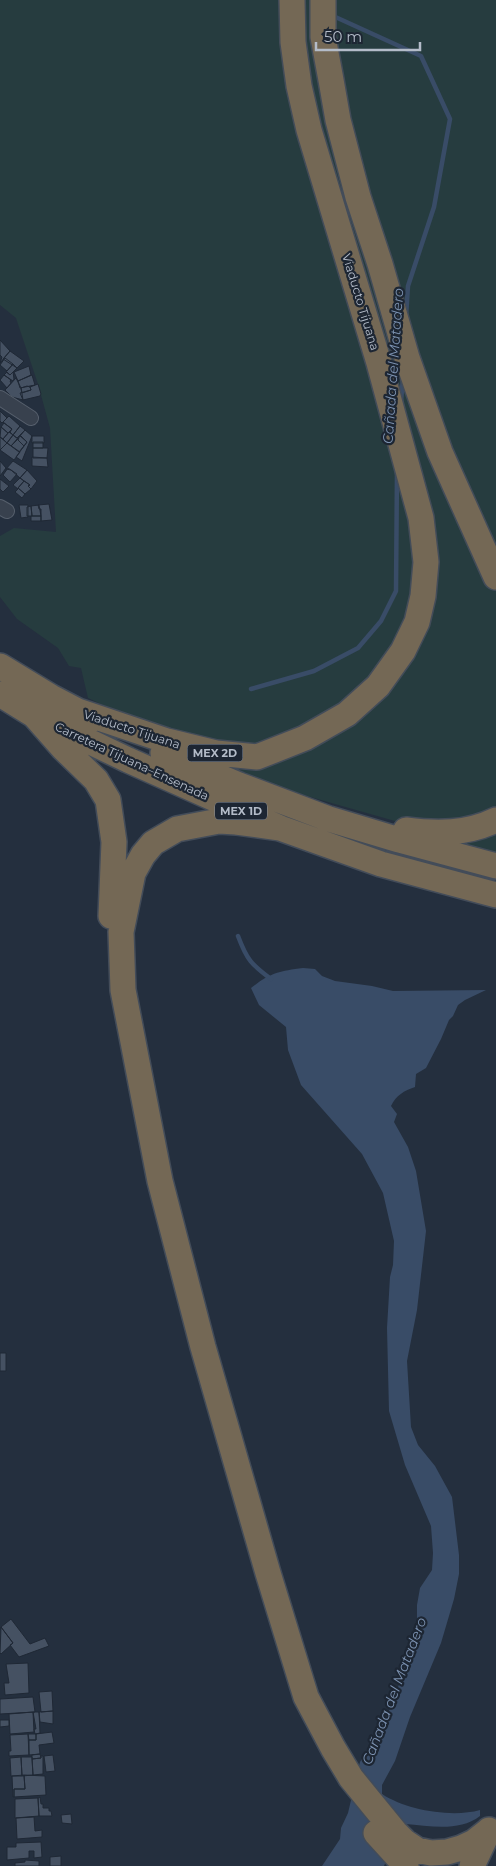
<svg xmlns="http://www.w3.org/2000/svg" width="496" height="1866" font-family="Montserrat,sans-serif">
	<rect width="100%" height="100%" fill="#242f3e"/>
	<path fill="#263c3f" d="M0,0h496v813l-17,11 -77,-1 -127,-36 -187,-89 -7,-30 -12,-2 -11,-18 -41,-29 -17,-22v-61l14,-8 42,4 -6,-104 -12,-44 -22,-66 -16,-13z
		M496,827v26l-40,-11z"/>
	<path fill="#394c67" d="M303,968l12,1 7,7 13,5 37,5 21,5 93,-1 -21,10 -7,5 -5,11 -4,4 -8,19 -15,29 -10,6 -1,13c-11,4 -19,8 -24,19l6,8 -3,8 14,25 8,24 10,60 -9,79 -10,51 4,66 7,18 17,21 17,31 7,58v19l-5,25 -13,44 -31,74 -15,44 -13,24v9c24,16 70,24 98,16v6c-21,16 -49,10 -75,8l-5,4 -16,38h-62l18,-27 1,-11 7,-15 12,-51 30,-53 14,-38 3,-17 10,-23v-26l3,-17 12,-18 1,-17 -2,-27 -26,-61 -16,-54 -2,-83 3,-51 3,-12 1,-24 -11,-48 -21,-39 -61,-69 -13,-35 -2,-23 -27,-22 -8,-17c19,-15 28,-17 52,-20z"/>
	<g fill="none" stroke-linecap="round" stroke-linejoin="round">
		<path stroke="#394c67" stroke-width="4.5" d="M331,15l90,41 29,63 -16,88 -26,79 -2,31
			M401,402l2,-25
			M251,689l63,-18 44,-23 23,-27 15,-30 1,-122
			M238,936c9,24 13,28 33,43"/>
	</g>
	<path fill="#455162" stroke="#1f2835" d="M0,340l10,11 -10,12 2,-6 -2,-2z
		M10,351l14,10 -7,7 -14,-9z
		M5,358l8,6 -6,7 -7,-6z
		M13,364l4,4 -7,7 -4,-3z
		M29,366l2,9 -13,6 -4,-9z
		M7,372l3,3 3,-3 1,7 -1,2 -9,-6z
		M4,375l7,5 -1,1 1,2 -4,5 -7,-8z
		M32,375l3,10 -15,3 -2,-7z
		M16,378l5,10 2,12 -11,-3 -7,-7z
		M38,384l3,10 -1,2 -17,4 -3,-7 11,-3 -1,-3z
		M27,386l3,1 1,3 -9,3 -1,-5z
		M0,411l7,7 -5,5 -2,-2z
		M9,416l11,10 -7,9 -3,-3 2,-3 -9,-7z
		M4,423l8,6 -4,4 -7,-6z
		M20,426l5,4 -8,8 -4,-3z
		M1,427l7,6 -5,6 -3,-2z
		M25,430l7,6 -10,25 -6,-4 11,-15 -7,-6z
		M9,432l4,3 -6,8 -4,-4z
		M13,435l5,4 -7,7 -4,-3z
		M20,435l7,7 -3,4 -6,-6z
		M32,436h12v7h-12z
		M0,437l7,6 -7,7z
		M17,439l7,7 -5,6 -8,-6z
		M33,442h10v6h-10z
		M7,443l13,9 -6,8 -14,-10z
		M33,448h15l-1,10h-14z
		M32,457l15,1 1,9 -16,-1z
		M0,461l6,7 -6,8z
		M13,461l14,9 -7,8 -9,-8 -5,-1z
		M8,468l9,6 -7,8 -7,-7z
		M27,470l10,11 -6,8 -3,-3 2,-1 -10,-7z
		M20,478l4,3 -6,7 7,6 -3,4 -7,-6 3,-3 -5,-4z
		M0,479l9,7 -6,6 -3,-3z
		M24,481l6,4 -2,1 3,3 -6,5 -7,-6z
		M49,504l3,16 -11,1v-12h-2l-1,-4z
		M19,505h9v12l-7,1z
		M39,505l2,11h-9l-1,-10z
		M31,506l1,10h-5v-9z
		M31,516h10v5h-10z
		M0,1353h6v18h-6z
		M11,1619l19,25 15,-6 4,8 -30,11 -9,-12 3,-2 -12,-16z
		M1,1627l12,16 -12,11 -1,-1z
		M28,1663l1,30 -24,2 -1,-12h5l-3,-19z
		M52,1691l1,20 -12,1 -2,-20z
		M33,1697l2,15 -35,2v-15z
		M53,1711v13l-13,-2 -1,-10z
		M33,1712l1,20 -24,2 -1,-20z
		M33,1712h6l1,21 -5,1 -1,-5h2z
		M0,1720h9v6l-9,1z
		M52,1732l2,11 -15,2 1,9 -11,1v-15h7v-6z
		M28,1734l1,21 -20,1v-5h2l-1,-16z
		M28,1734h8v6h-7z
		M40,1754l1,4 -9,1v-4z
		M53,1755l2,16 -9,1 -2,-16z
		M41,1756h2v18l-10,1 -1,-16 9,-1z
		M21,1757l1,19h-11l-1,-18z
		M21,1757h11l1,18 -11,1z
		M24,1775l21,1 1,19 -32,2v-8h11z
		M24,1775l1,14h-11v8h-1l-1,-21z
		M40,1797l1,7h2v4h6v3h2l1,5h-13l-1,-18z
		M38,1798l1,18 -24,2v-19z
		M71,1814l1,10 -10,-1 -1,-8z
		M34,1817l1,14 7,-1v7l-25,2 -1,-21z
		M41,1842l1,15 -8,1v-7h-5v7l-22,2v-13h9v-4z
		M61,1856v10h-11v-9z
		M25,1860l14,1v5h-24v-3l10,-1z"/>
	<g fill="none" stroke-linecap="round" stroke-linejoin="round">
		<defs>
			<path id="street" d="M0,398l31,20
				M0,507l7,4"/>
			<path id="highway" d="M323,0v37l8,43 7,40 20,77 22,67 27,94 33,94 56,125
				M0,666l51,31 42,22
				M0,694l34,21 94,45 152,68 101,36 115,31
				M78,711l89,30 49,12 41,4 48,-19 42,-24 31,-28 25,-35 14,-29 6,-26 3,-34 -5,-44 -42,-155 -70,-233 -10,-44 -6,-44 -1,-42
				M34,715l29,33 33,32 12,20 6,42 -3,74
				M163,753l76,32 90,34 70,21 97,26
				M280,828l-44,-6 -17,-1 -42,8 -24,14 -10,12 -10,18 -12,59 2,58 37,191 43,166 65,226 38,124 27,51 18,30 44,54 10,10 12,8 14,3 16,-1 14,-4 13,-6 14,-11
				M406,830c31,4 61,4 90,-10
				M376,1833l30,33
				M472,1866l17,-36"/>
		</defs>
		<use href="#street" stroke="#565f6c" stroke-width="16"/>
		<use href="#highway" stroke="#434c59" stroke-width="28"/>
		<use href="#street" stroke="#38414e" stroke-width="14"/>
		<use href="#highway" stroke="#746855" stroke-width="25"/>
	</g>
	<g text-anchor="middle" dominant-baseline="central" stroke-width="4.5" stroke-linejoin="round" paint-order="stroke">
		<g fill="#1d2633" stroke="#878f9c" stroke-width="1">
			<rect x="187.5" y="744.5" width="55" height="17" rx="4"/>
			<rect x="215" y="802.5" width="52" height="17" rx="4"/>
		</g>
		<g font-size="11" font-weight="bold" fill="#b4bcc9">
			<text x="215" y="753">MEX 2D</text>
			<text x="241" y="811">MEX 1D</text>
		</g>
		<g font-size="12" fill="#b4bcc9" stroke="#1d2633">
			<text transform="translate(361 302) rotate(73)">Viaducto Tijuana</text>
			<text transform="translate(132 729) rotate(18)">Viaducto Tijuana</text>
			<text transform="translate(132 761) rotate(25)">Carretera Tijuana–Ensenada</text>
		</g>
		<g font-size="14" font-style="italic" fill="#7c92b1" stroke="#1d2633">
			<text transform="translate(393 366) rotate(-86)">Cañada del Matadero</text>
			<text transform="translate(394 1691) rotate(-69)">Cañada del Matadero</text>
		</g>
	</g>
	<path d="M316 42v8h104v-8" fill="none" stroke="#b4bcc9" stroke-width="2.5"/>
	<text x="324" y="42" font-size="15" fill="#b4bcc9" stroke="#1d2633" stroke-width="4" paint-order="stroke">50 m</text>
</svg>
